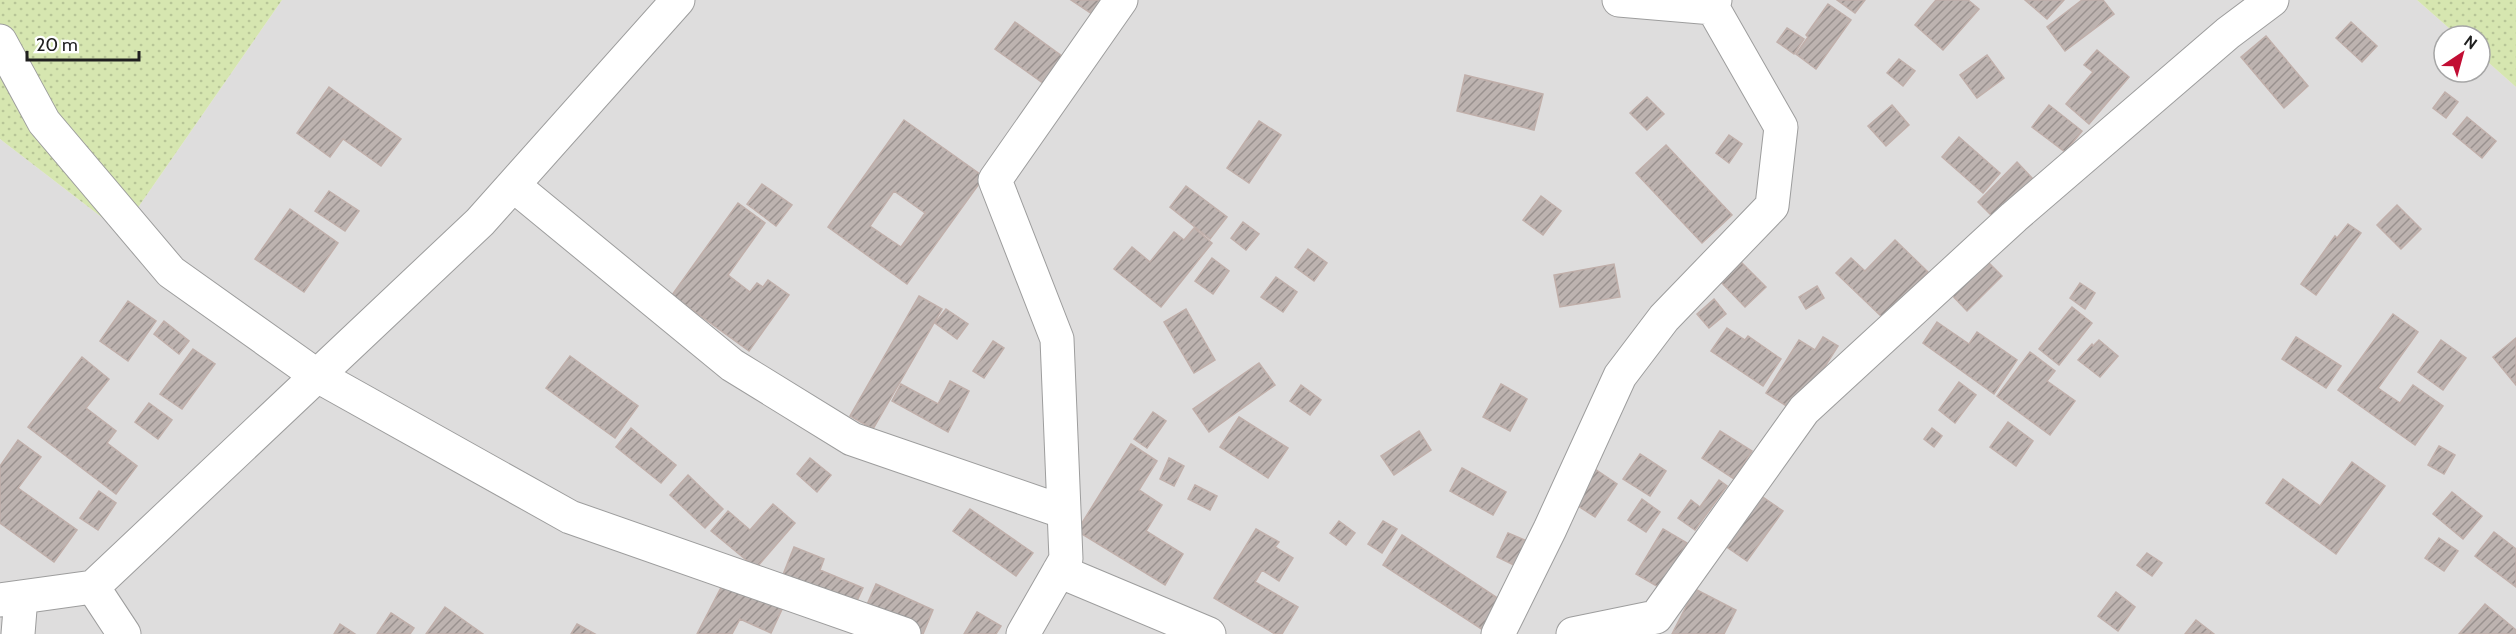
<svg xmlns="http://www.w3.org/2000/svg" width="2516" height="634" font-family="Cabin,sans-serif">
	<defs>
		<pattern id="grass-dots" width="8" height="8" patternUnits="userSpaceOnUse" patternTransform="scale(1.5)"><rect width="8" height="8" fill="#d6e6b0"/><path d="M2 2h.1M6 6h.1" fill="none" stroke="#b7c597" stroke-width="1.8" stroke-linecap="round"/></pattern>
		<pattern id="building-hatch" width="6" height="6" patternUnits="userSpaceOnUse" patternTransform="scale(1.5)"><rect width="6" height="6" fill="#bdb3b0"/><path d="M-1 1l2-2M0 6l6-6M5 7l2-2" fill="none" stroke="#99918f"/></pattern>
	</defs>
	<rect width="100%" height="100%" fill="#f0ebe7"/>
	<path fill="#dedddd" d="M282,0h2135l41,36h-14v36h36v-17l36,32v547h-2516v-495l121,93z"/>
	<path fill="url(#grass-dots)" d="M0,0h282l-161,232 -121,-93z
		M2417,0h99v87l-36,-32v-19h-22z"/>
	<path fill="url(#building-hatch)" stroke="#c0afaa" stroke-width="1.5" fill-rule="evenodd" d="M1071,0h44l-14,20z
		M1837,0h28l-10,13z
		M1936,0h32l11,9 -36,41 -28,-25z
		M2025,0h39l-17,19z
		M2082,0h21l11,14 -49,37 -18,-24z
		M1828,4l23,16 -35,49 -20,-15 12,-17 -2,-2z
		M1015,22l51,37 -19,27 -52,-37z
		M2351,22l26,24 -15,16 -26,-24z
		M1787,28l17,11 -10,15 -17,-12z
		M2266,36l42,50 -24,22 -43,-51z
		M2097,50l32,27 -40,47 -23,-20 27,-32 -9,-7z
		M1987,55l17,23 -27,20 -17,-23z
		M1899,59l16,12 -12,15 -16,-13z
		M1465,75l78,19 -9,36 -77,-19z
		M329,87l72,52 -20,27 -38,-27 -13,18 -33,-24z
		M2445,92l13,10 -12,16 -13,-10z
		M1647,97l17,17 -17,16 -17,-17z
		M1892,105l17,20 -23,21 -18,-20z
		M2049,105l33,26 -17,21 -33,-25z
		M2467,117l29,24 -14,17 -29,-24z
		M904,120l80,57 -77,107 -79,-57zM894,191l31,22 -24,34 -31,-21z
		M1259,121l22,14 -32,48 -22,-15z
		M1729,135l13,9 -13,19 -13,-10z
		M1959,137l41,36 -17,20 -41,-36z
		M1666,145l66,70 -30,28 -66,-70z
		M2017,162l16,17 -38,40 -17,-17z
		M762,184l30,21 -16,21 -29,-22z
		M1186,186l41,31 -17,22 -40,-32z
		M329,191l30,20 -14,20 -30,-20z
		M1541,196l20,15 -18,24 -20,-15z
		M738,203l27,20 -37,52 22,17 7,-9 6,4 5,-7 21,15 -40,56 -77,-56z
		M2397,205l24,24 -20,20 -24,-24z
		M290,209l48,34 -34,49 -49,-33z
		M1243,222l16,12 -13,16 -15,-12z
		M2348,224l13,9 -45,62 -15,-11 34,-48 2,2z
		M1194,228l18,15 -51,64 -47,-38 18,-22 18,15 24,-30 10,8z
		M1895,240l33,32 -45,46 -47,-45 15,-15 14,13z
		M1308,249l19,14 -13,18 -19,-14z
		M1983,257l19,19 -35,35 -19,-20z
		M1212,258l17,13 -16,23 -18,-13z
		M1741,262l25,25 -21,20 -25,-26z
		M1614,264l6,33 -60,10 -6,-32z
		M1276,277l21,15 -14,20 -22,-15z
		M2080,283l15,10 -10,16 -15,-11z
		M1817,286l7,12 -18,11 -7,-12z
		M919,296l23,13 -69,120 -23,-13z
		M1714,299l12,15 -17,14 -12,-14z
		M128,301l28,20 -28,40 -28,-20z
		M2072,307l20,16 -33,42 -20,-16z
		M946,309l22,15 -11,15 -22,-16z
		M1186,309l29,51 -21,13 -30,-51z
		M2393,314l25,18 -40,56 22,15 13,-18 30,21 -28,39 -77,-55z
		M164,321l25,20 -10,13 -25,-20z
		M1937,322l32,22 8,-12 40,28 -23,34 -71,-51z
		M1727,328l18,12 3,-4 33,23 -18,27 -52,-35z
		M1823,337l15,9 -42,66 -30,-19 33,-53 16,10z
		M2296,337l45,29 -15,22 -44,-29z
		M2516,338v47l-23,-28z
		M2099,340l19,16 -18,21 -22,-17 14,-16 1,2z
		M2441,340l25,18 -23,32 -25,-18z
		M993,341l11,7 -20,30 -11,-7z
		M193,349l22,15 -33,45 -22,-15z
		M2030,352l25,19 -8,10 28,20 -25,34 -53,-39z
		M570,356l68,50 -23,32 -69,-50z
		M82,357l27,22 -23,29 30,23 -9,12 30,23 -21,28 -88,-67z
		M1259,363l16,22 -66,47 -16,-23z
		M950,381l19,10 -21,41 -56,-31 9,-17 37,20z
		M1959,382l17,13 -21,28 -16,-13z
		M1501,384l26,15 -17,32 -27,-14z
		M1301,385l20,15 -11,15 -20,-14z
		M149,403l23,17 -14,19 -23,-17z
		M1153,412l13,9 -19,27 -13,-9z
		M1239,417l49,31 -20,30 -48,-31z
		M2008,422l25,19 -17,25 -26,-19z
		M631,428l45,37 -15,18 -45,-36z
		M1932,428l10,8 -8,11 -10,-8z
		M1419,431l12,19 -37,25 -13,-19z
		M1720,431l32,20 -18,28 -32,-21z
		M18,440l23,17 -23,31 59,42 -23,32 -54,-39v-57z
		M1131,444l26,17 -18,29 23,15 -16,26 37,23 -18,31 -88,-54z
		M2439,446l16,9 -11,19 -16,-9z
		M1640,454l26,17 -16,25 -27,-17z
		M810,458l21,17 -14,17 -20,-18z
		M1169,458l15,8 -10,20 -14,-7z
		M2352,462l33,24 -49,68 -70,-51 17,-24 37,27z
		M1592,467l25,17 -22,33 -26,-17z
		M1462,468l44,24 -13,23 -43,-24z
		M688,475l35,34 -18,19 -35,-33z
		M1719,480l8,6 -32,44 -17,-12 13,-18 9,7z
		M1195,485l22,11 -7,14 -22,-11z
		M99,491l17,12 -18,27 -18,-12z
		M2452,492l30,24 -19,23 -30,-25z
		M1757,493l26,18 -36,50 -26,-18z
		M1642,499l18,13 -14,20 -18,-12z
		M773,504l22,19 -39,45 -45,-37 17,-20 22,19z
		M970,509l63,44 -17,23 -63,-45z
		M1339,521l16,12 -9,12 -16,-12z
		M1383,521l14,8 -15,24 -14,-9z
		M1256,529l23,13 -4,5 18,11 -14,23 -17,-11 -7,12 43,25 -16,27h-7l-61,-36z
		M1663,529l24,14 -27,45 -24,-14z
		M2494,532l22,17v38l-41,-31z
		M1508,533l24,10 -12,25 -23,-11z
		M1402,535l100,66 -19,29 -100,-65z
		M2439,538l19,13 -14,20 -19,-13z
		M794,547l30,12 -4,11 43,18 -9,19 -72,-30z
		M2147,553l15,10 -10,13 -15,-11z
		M726,578l58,27 -13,28 -31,-14 -8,15h-35z
		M876,584l57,26 -10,24 -58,-25z
		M1695,589l41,21 -12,24h-52z
		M2116,592l19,15 -17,24 -20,-15z
		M2485,604l31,26v4h-57z
		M445,607l38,27h-57z
		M977,612l24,14 -5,8h-32z
		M391,613l23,15 -4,6h-33z
		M2196,620l18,14h-29z
		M340,624l15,10h-21z
		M577,624l18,10h-24z"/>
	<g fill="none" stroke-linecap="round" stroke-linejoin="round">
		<defs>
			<path id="minor" d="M1619,0l94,8
				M0,41l44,81 127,150 145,103 254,142 334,117
				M513,185l219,180 120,74 212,73
				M1059,571l150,63
				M93,587l31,47
				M0,600l93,-13 387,-365 198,-222
				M18,634l3,-37
				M1023,634l43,-75 -9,-220 -62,-159 126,-180
				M1498,634l52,-105 70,-153 44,-58 108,-112 9,-79 -68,-119 2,-8
				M1573,634l83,-17 148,-207 210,-193 214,-184 44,-33"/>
		</defs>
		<use href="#minor" stroke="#9d9d9d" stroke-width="35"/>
		<use href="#minor" stroke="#fff" stroke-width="33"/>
	</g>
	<g transform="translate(2462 54) rotate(36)"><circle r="28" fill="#ffffff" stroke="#a6a6a6" stroke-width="1.5"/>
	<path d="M0-4.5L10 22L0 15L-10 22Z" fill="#c20e34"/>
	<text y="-9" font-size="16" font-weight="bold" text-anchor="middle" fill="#202020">N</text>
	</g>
	<path d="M27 51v9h112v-9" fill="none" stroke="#202020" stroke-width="3"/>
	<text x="36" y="51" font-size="18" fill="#202020" stroke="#ffffff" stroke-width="4.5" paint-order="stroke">20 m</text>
</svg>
